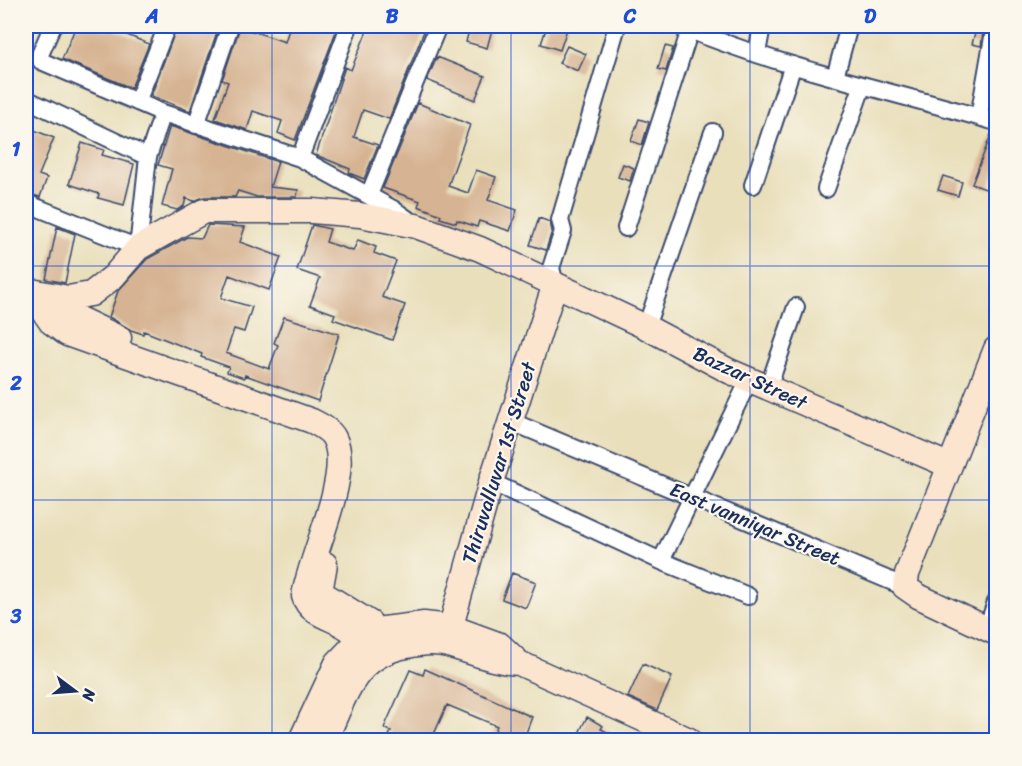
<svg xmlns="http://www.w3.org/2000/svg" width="1022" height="766" font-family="Sriracha,sans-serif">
	<rect width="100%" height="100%" fill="#fbf7ec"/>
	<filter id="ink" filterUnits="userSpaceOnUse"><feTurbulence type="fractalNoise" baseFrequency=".0167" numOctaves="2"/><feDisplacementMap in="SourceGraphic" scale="12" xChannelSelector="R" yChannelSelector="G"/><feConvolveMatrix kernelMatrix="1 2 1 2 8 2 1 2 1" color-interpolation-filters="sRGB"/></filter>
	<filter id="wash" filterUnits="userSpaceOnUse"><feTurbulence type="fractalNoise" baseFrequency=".008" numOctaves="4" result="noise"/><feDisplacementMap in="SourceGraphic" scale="24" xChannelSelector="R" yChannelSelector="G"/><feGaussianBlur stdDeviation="1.35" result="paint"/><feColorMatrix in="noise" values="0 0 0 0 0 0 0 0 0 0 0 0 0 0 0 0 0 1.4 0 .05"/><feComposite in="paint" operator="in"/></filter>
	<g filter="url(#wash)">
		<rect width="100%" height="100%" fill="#e9dfbb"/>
		<g id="blocks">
			<path fill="#d6b392" d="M76,26h18l14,5 2,-3 39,16 -18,44 -69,-29z
				M177,26h42l-29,85 -39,-15z
				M290,26h48l-43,114 -17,-7 4,-12 -29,-10 -6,19 -32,-11 13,-37 -6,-2 18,-53 45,15z
				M369,26h57l-37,93 -26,-9 -9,27 24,8 -14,34 -15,-6 1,-4 -34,-14 29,-88 6,3z
				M470,26h23l-6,22 -21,-6z
				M547,26h21l-8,24 -19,-6z
				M977,26h7l-3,20 -9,-2z
				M567,46l19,8 -8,17 -19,-8z
				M665,46l8,2 -7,23 -8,-2z
				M437,57l48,19 -10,24 -48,-20z
				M418,103l52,22 -22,61 20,7 8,-23 20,7 -8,23 29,10 -7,21 -31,-10 -2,6 -20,-7 -1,3 -16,-5 1,-3 -23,-9 2,-5 -37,-13z
				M639,119l10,3 -7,23 -11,-4z
				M170,126l108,36 -8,25 28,3 -1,7h-40l-19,-6 -3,6h-31l-10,4 -8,-3 -2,8 -7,4 -15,-4 10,-37 -14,-4z
				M26,127l28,11 -15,37 8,3 -7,19 -14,-4z
				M992,132h4v35l-8,23 -16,-6z
				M82,143l22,7 -2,5 32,9 -10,41 -26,-7 1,-4 -30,-10z
				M623,164l11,4 -4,13 -12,-4z
				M943,176l19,6 -4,14 -20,-6z
				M539,218l11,4 2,9 -6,19 -16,-5z
				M208,225l37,2 -5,15 41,15 -12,33 -40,-15 -8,23 31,9 -8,25 -10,-3 -8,24 43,16 9,-24 -4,-2 10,-26 55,17 -21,67 -73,-26 -1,3 -17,-6 2,-5 -28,-10 1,-3 -58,-23 -1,3 -12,-4 -22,-13 9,-26 29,-32 40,-22 15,1z
				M312,225l18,4 -4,13 27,9 5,-11 18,7 -2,6 22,8 -14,36 23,8 -13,35 -59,-21 2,-5 -25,-9 10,-27 -23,-8z
				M57,227l18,7 -10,49 -19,-4z
				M512,573l24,9 -10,26 -24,-9z
				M643,664l29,13 -15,33 -29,-13z
				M425,669l107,48 -9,24h-32l6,-15 -50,-21 -16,36h-44l4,-10 -7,-3 26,-58 13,5z
				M587,717l16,9 -2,3 24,12h-50z"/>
		</g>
	</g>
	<g filter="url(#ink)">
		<use href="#blocks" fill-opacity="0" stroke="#3a496c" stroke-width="1.5"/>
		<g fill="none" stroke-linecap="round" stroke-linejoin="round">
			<defs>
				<path id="street" d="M349,26l-49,132 93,51 20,14
					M680,26c102,42 211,65 316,96
					M52,27l-13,30 2,4 122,52
					M757,53l5,-27
					M835,77l14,-51
					M26,99l122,58
					M137,102l30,-76
					M979,117l16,-91
					M196,125l34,-99
					M753,185l40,-120
					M826,189l36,-102
					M369,195l69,-169
					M26,203l112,45 10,-91 15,-44 137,45
					M626,228l64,-198
					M555,284l-4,-16 12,-37 -3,-11 57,-194
					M646,327l67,-195
					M768,388l28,-81
					M510,421l395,166
					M491,482l170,79
					M748,596l-87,-35 88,-181
					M987,629l9,-27"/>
				<path id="secondary" d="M26,290l42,8 23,-4 22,-17 25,-29 66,-37h108l48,4 56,11 64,23 166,78 83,44 219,94
					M29,291l22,31 16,12 245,87c8,4 18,9 22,17 19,35 -24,118 -30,158 6,20 30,21 45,33 10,8 16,20 22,31
					M55,296l20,21 44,21
					M996,349l-89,225 -2,13 13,9 78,37
					M325,564l-5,28 50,31 17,26
					M446,644l45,-162 64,-198
					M301,740l36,-77 22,-23 17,-10 48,-6 27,3 49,18 19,18 170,77
					M325,740c20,-43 29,-85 82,-94 14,-3 27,-5 41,-1 25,7 45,17 71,18"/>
			</defs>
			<use href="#street" stroke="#3a496c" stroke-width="20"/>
			<use href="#secondary" stroke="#3a496c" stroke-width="27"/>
			<use href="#street" stroke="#fff" stroke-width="16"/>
			<use href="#secondary" stroke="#fce5cf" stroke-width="24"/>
		</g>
	</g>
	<path fill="none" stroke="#1d4ed8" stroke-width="1.5" stroke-opacity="0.55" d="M272,26v714M511,26v714M750,26v714M26,266h970M26,500h970"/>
	<g text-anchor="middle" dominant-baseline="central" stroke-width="4.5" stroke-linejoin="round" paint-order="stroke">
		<g font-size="20" fill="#1b2f5e" stroke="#fbf7ec">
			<text transform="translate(750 378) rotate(25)">Bazzar Street</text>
			<text transform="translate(499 463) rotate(-73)">Thiruvalluvar 1st Street</text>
			<text transform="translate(755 524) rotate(23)">East vanniyar Street</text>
		</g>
	</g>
	<rect width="1022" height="766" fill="none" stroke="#fbf7ec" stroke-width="66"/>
	<g transform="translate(75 691) rotate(106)" stroke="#fbf7ec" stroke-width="4.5" paint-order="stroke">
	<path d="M0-4.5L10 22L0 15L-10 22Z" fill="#1b2f5e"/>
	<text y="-9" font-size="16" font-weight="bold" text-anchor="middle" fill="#1b2f5e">N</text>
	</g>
	<rect x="33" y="33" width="956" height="700" fill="none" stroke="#1d4ed8" stroke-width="2"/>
	<g font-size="20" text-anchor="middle" font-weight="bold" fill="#1d4ed8">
		<text x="152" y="23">A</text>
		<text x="392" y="23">B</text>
		<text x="630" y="23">C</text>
		<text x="870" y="23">D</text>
		<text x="16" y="156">1</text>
		<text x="16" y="390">2</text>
		<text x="16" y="623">3</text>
	</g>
</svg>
